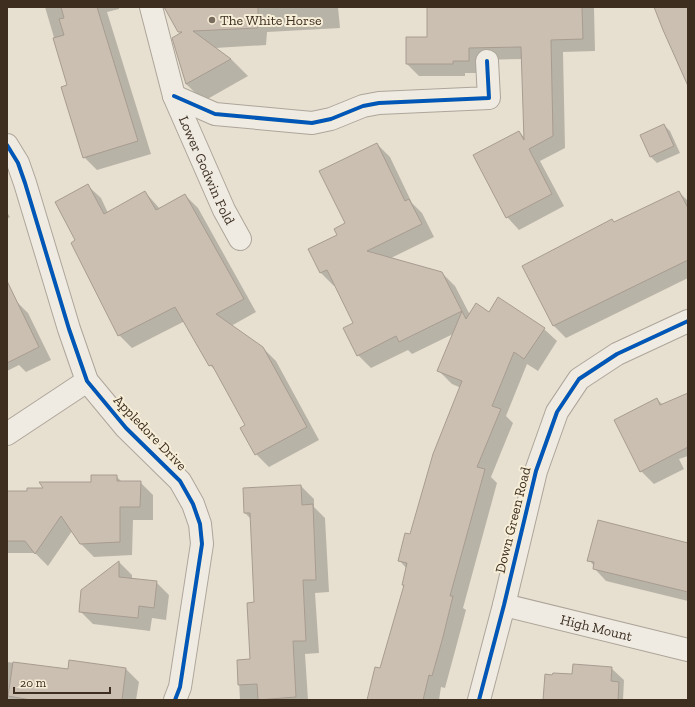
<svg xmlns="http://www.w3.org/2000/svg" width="695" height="707" font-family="'Zilla Slab',serif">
	<rect width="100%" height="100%" fill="#e7e0d1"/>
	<path fill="#0003" d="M45,7h74v2l-12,3 44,142 -54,16 -13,-13 -16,-72z
		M165,7h173l2,21 -73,4 -1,13 -51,3 16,11 17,17 -44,25 -18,-17 -5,-50z
		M428,7l166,1 1,43 -32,1 2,96 -25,13 24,45 -45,24 -12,-13 12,-85 6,6 -2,-79 -42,1v13h-16v3h-46l-12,-12 21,-26z
		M664,125l6,6 10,22 -23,10 -6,-6z
		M377,144l13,13 22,46 10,10 12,24 -43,21 51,15 13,13 15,29 19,-1 55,15 13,12 -19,30 -11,-7 -21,52 7,7 -22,54 6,6 -34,125 3,2 -11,41 -10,37 -4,-1 -2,13h-71l13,-31 23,-83 -1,-1 4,-16 -8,-9 12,-25 50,-147 -9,-4 -13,-13 14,-37 -41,20 -4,-4 -37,18 -13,-13 -4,-31 -19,-39 -1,1 -13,-13 -12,-24 29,-14 8,-11z
		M88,186l13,12 7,15 37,-21 15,17 25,-14 13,13 58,104 -25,14 32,22 13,13 43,79 -50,27 -13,-13 -9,-29 -29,-52 -8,-8 -25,-44 -53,27 -13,-13 -42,-94z
		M679,192l9,9v77l-122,60 -13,-13 59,-105 3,3z
		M7,212l3,5 -3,2z
		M15,300l13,13 23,47 -25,12 -7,-7 -12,6v-67z
		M688,394v62l-9,3 5,10 -30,15 -13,-13 16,-72 6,6z
		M116,476l6,6h18l13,13v25h-20l-1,35 -38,2 -13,-13 -9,-13 -24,35 -13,-13h-28v-61h21l64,-9z
		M301,486l13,13v8l11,11 4,74 -14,1 4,60 -14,1 3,46h-68l-2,-39 13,-1 4,-57 -4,-84 -6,-6z
		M688,543v58l-82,-20 -12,-13v-2l-5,-6z
		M119,562l13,13v4l24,3 13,13 -3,25 -14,-2 -2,13 -57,-7 -13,-13 2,-21z
		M7,662l62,8 57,-1 13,13 -3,18h-129z
		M611,668l13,12 -1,20h-79l29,-24z"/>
	<path fill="#cbbfb2" stroke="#a89c90" d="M61,7h36l41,134 -55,17 -22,-71 6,-2 -14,-47 11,-3 -5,-16 5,-1z
		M164,7h94v21l-65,3 38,28 -45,25 -14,-46 10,-6h-4z
		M427,7h155l1,32 -32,1 2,96 -24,13 23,45 -46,24 -33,-63 46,-24 5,9 -3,-93 -52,1v13h-16v3h-47v-27h21z
		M654,7h34v79l-25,-56z
		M664,124l10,22 -24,11 -10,-22z
		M377,143l28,58 4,-2 13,25 -55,27 75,21 24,47 10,-16 13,9 9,-15 47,31 -21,31 -10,-7 -22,54 9,3 -24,58 8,2 -35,127h3l-10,41 -11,39 -3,-1 -6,25h-56l8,-33 5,1 24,-83h-2l5,-22 -9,-2 7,-28 5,1 23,-80 29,-73 -25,-10 25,-60 -63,31 -3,-6 -39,20 -14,-28 10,-5 -26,-53 -7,3 -12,-24 29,-14 -3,-6 11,-6 -26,-52z
		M88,184l16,30 41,-23 11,19 29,-16 59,105 -28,15 47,33 44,80 -52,28 -15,-27 5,-3 -33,-60 -3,1 -34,-59 -57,29 -47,-93 4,-3 -20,-38z
		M679,191l9,17v52l-135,66 -31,-60 90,-47 2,3z
		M7,281l32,66 -32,16z
		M688,393v54l-48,25 -26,-52 43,-22 3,7z
		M91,475h26v6h24l-1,26h-20v35l-40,2 -19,-28 -26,38 -10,-13h-18v-50h20v-3h16l-4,-6h52z
		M301,485l1,20 11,-1 3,76h-13l3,61h-13l3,56 -38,3 -1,-16 -19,1 -1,-25 13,-1 -3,-56 7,-1 -4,-89h-6l-1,-25z
		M598,520l90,23v49l-95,-23 1,-7 -7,-1z
		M119,561v16l38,4 -3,27 -15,-2 -1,12 -59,-6 2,-22z
		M69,660l57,8 -4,32h-91l-23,-4 5,-34 55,7z
		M573,664l39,3 -1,14 8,1 -1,18h-75l2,-26 7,1 1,-2 19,1z"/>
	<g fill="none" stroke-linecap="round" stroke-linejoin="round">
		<defs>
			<g id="minor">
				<path id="s1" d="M151,7l23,89 50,114 16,29"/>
				<path d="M174,96l41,18 97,9 19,-4 32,-13 16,-3 110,-5 -2,-37"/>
				<path d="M7,145l11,18 7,20 44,146 18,52 39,47 54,53 13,23 7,20 2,20 -22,143 -5,13"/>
				<path d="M7,434l80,-53"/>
				<path id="s2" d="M504,605l184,45"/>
				<path d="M479,700l25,-95 32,-134 21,-59 22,-33 38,-25 71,-33"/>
			</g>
		</defs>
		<use href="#minor" stroke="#ada599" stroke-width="24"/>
		<use href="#minor" stroke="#efebe3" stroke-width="22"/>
		<defs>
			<path id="cycleway" d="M174,96l41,18 97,9 19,-4 32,-13 16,-3 110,-5 -2,-37
				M7,145l11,18 7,20 44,146 18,52 39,47 54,53 13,23 7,20 2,20 -22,143 -5,13
				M479,700l25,-95 32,-134 21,-59 22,-33 38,-25 71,-33"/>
		</defs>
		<use href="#cycleway" stroke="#f7eed8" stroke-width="6"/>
		<use href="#cycleway" stroke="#0057b8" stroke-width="4"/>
	</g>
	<circle fill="#786c5e" stroke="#f7eed8" stroke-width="1.5" cx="212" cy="20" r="4"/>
	<g text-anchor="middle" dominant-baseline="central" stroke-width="4" stroke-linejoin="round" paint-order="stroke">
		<g font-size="14" fill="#3d2e20" stroke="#f7eed8" text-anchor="start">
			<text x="220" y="20">The White Horse</text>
		</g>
		<g font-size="14" fill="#3d2e20" stroke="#f7eed8">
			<text stroke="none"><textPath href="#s1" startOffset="173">Lower Godwin Fold</textPath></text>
			<text transform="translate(150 433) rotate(46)">Appledore Drive</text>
			<text transform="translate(513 520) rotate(-76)">Down Green Road</text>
			<text stroke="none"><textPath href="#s2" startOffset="95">High Mount</textPath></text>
		</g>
	</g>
	<rect width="695" height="707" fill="none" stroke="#3d2e20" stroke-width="16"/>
	<path d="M14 687v6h96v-6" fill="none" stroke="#3d2e20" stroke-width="2"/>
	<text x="20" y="687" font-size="12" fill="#3d2e20" stroke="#f7eed8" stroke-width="3" paint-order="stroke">20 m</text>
</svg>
